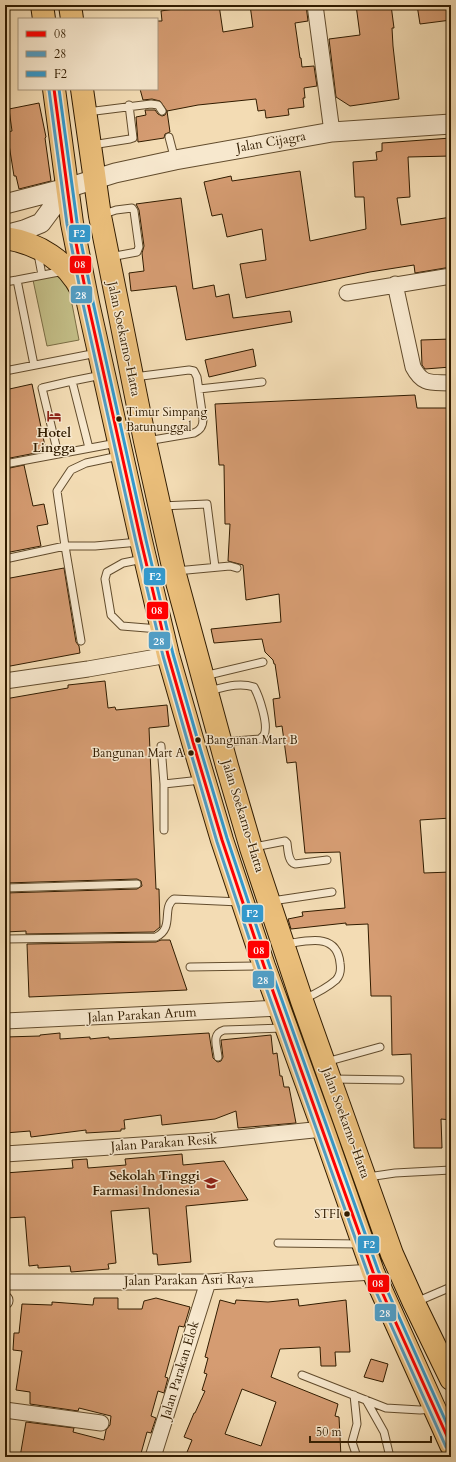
<svg xmlns="http://www.w3.org/2000/svg" width="456" height="1462" font-family="Cardo,serif">
	<rect width="100%" height="100%" fill="#f3dcb4"/>
	<filter id="stains"><feTurbulence type="fractalNoise" baseFrequency=".005" numOctaves="4"/><feColorMatrix values="0 0 0 0 .2 0 0 0 0 .09 0 0 0 0 .02 0 0 0 .5 -.17"/></filter>
	<radialGradient id="worn" r=".72"><stop offset=".6" stop-color="#630" stop-opacity="0"/><stop offset="1" stop-color="#630" stop-opacity=".3"/></radialGradient>
	<path fill="#c3be87" stroke="#7a6d44" d="M66,273l13,67 -32,6 -14,-66z"/>
	<path fill="#d59c72" stroke="#311c00" fill-rule="evenodd" d="M187,5h32l4,27 30,-5 -3,-22h56l2,16 -13,2 5,35h1l1,9 12,-1 3,20 -13,2 1,10h-2l1,9 -16,2 1,6 -23,3 -1,-8 -7,1 -2,-12 -58,6 -31,6 3,21 -5,2 -1,4 -26,4 -2,-25 10,-2 -1,-5h10l3,4 4,2 3,-1 2,-4 -7,-10 -8,-2 -9,1 -3,-11h17v-68h5l-1,-10 26,-4z
		M356,5h35l3,23h-2l1,18 6,53 -49,7 -14,-9 -7,-58 31,-4z
		M417,5h34v15l-31,4z
		M39,103l7,34 -1,1 6,43 -32,8 -3,-13h-2l-7,-44 5,-1 -3,-22z
		M451,138v18l-43,1 2,40 -13,1 4,27 50,-8v50l-36,6 -1,-8 -44,7 -124,26 -6,-34 26,-4 -4,-31 -35,8 -5,-23 -10,2 -8,-34 27,-6 1,5 68,-10 10,70 56,-12 -2,-32h-9l-2,-35 24,-2 -1,-8 6,-1v-8z
		M181,198l12,91 21,-4 2,12 13,-3 4,24 57,-7 2,11 -106,18 -10,-54 -45,5 -2,-18 15,-2 -2,-18 2,-7 -5,-36 -3,-6z
		M451,339v28l-26,2 -3,-4 -1,-25z
		M253,349l3,17 -47,11 -4,-17z
		M32,384l14,67 -41,8v-69z
		M415,395l2,13h34v410l-31,2 4,53 27,-1v248l-10,-1 1,29h-28l-3,-94 -19,1 -1,-59h-20l-3,-72 -22,1v-2l-55,6 -3,-10 15,-3 -1,-4 43,-4 -5,-56 -35,1 -9,-91 -9,1 -5,-37 -6,1 -3,-28 7,-1 -5,-34h-1l-1,-4 -8,-8 -3,-13 -48,4 -3,-14 70,-7 -2,-28 -33,6 -3,-35 -15,-4 2,-37h-5l-1,-59h-5l-4,-61z
		M24,465l9,41 11,-2 4,20 -11,2 4,20 -36,7v-84z
		M64,568l12,74 3,4 1,7 -75,14v-88z
		M105,681l3,27 7,-1 1,3 51,-5 2,21 -20,2 7,161h3l1,38 -6,5 -128,2v-3l-21,1v-39l132,-4 5,-3 -1,-5 -4,-2 -132,4v-184l63,-11v-3z
		M161,940h9l17,50 -158,7 -2,-53 129,-2z
		M60,1033v6l30,-2v2l19,-2v2l100,-6 4,25 3,3 2,1 3,-1 2,-4 -2,-17 50,-5 2,19 4,-1 3,23h2l2,11h5l7,36 -58,5 -2,-17 -21,8 -53,6 -1,-10 -37,5 1,9h-4v2l-35,2v-3l-55,7 -1,-6 -25,2v-96l35,-1v-1z
		M182,1154l1,11 41,-4 24,39 -62,6 5,56 -33,3 -1,-11h-4l-4,-46 -38,3 5,52 -8,1 1,5 -38,3 -1,-6 -32,2v-3l-9,1 -4,-49 -20,1v-45l68,-5 -1,-8 15,-1 1,9 38,-3 -1,-6z
		M94,1298h24v11h24l2,-8 12,-3 34,9 -6,20 -5,-1 -14,51 3,1 -4,15 -6,-2 -7,25 5,2 -5,15 -4,-1 -7,25h-120l6,-35 48,6 -1,4 31,8 2,-10 4,-5 1,-9 -32,-8 -1,3 -48,-7v-12l-14,-2 6,-39 -9,-1 1,-17h5l3,-29 30,1v-3l41,3z
		M298,1299l1,7 47,-6 4,52h-15l1,14h-15l-1,-19 -40,2 -9,28 67,27 -3,12 4,1 2,40h-156l7,-17 -8,-3 10,-24h1l10,-22 -3,-1 5,-16 -3,-1 4,-15 -3,-1 15,-57 15,4 1,-4 32,2zM242,1389l34,13 -15,44 -36,-12z
		M371,1359l17,5 -5,18 -19,-5z"/>
	<g fill="none" stroke-linecap="round" stroke-linejoin="round">
		<defs>
			<path id="service" d="M87,112l64,-8 7,1 4,6
				M169,137l6,23
				M92,145l38,-6 3,-1 -4,-33
				M101,215l15,-5 16,-2 2,3 5,36 -2,5 -27,5
				M38,254l4,21
				M5,282l12,-2
				M34,365l-17,-85 47,-9
				M5,371l92,-18
				M134,377l55,-7 5,1 3,6 6,42c0,7 -2,11 -9,14l-47,8
				M199,389l63,-7
				M89,448l-17,-67 30,-6
				M58,454l-16,-66 30,-7
				M5,464l112,-21
				M161,506l46,-2 8,63
				M5,559l60,-13h30l44,-4
				M143,559l-20,4 -16,9 -2,7 6,36 11,11 37,3
				M176,571l54,-5 7,2
				M81,641l-16,-95 -8,-55 14,-21 15,-7 33,-7
				M204,676l59,-14
				M209,691c16,-4 30,-9 45,-4 5,9 15,38 10,48 0,0 -3,3 -4,4l-37,3
				M161,746l3,38
				M164,830v-46l37,-4
				M254,847l31,-6 2,2c1,7 1,19 8,21l32,-4
				M5,888l132,-4
				M272,901l60,-9
				M5,939l151,-2c19,-9 5,-29 18,-38l66,3
				M286,944c21,-3 51,-12 54,19 1,6 1,12 -4,17 -9,8 -21,14 -32,19
				M190,967l72,-1
				M218,1057c-1,-11 -7,-23 6,-27l59,-2
				M326,1062l54,-15
				M332,1079l68,1
				M368,1177l27,-4 56,-3
				M278,1243l82,1
				M416,1302l35,-15
				M302,1375l84,33 34,2 12,-1
				M354,1395l3,29 -5,18 5,15
				M366,1400l18,32 6,25"/>
			<path id="minor" d="M315,5l17,127
				M395,284l18,83c10,19 19,15 38,16
				M347,293l104,-17
				M5,681l83,-12 80,-14
				M5,1021l275,-13
				M5,1154l212,-14 106,-11
				M5,1282h203l165,-10
				M5,1300v1
				M5,1410l96,13
				M153,1457l55,-175"/>
			<path id="tertiary" d="M5,204l62,-16 48,-15 60,-13 157,-28 119,-8
				M5,235l19,-5 17,-7 26,-35"/>
			<path id="trunk" d="M42,5l2,14
				M70,5l2,14
				M54,89l18,134 16,80 53,238 27,114 27,94 27,91 42,126 59,163 50,143 78,173
				M82,89l18,127 45,225 29,130 53,195 24,82 51,153 90,253 22,49 37,76
				M5,238c33,5 62,23 77,53"/>
		</defs>
		<use href="#service" stroke="#624c2d" stroke-width="9"/>
		<use href="#minor" stroke="#624c2d" stroke-width="17"/>
		<use href="#tertiary" stroke="#624c2d" stroke-width="21"/>
		<use href="#trunk" stroke="#311c00" stroke-width="24"/>
		<use href="#service" stroke="#f7e8ce" stroke-width="7"/>
		<use href="#minor" stroke="#f7e8ce" stroke-width="15"/>
		<use href="#tertiary" stroke="#f7e8ce" stroke-width="19"/>
		<use href="#trunk" stroke="#eabe7a" stroke-width="22"/>
		<defs>
			<path id="bus-1" d="M54,89l18,134 16,80 53,238 27,114 27,94 27,91 42,126 109,306 78,173"/>
			<path id="bus-2" d="M49,90l18,134 16,80 53,238 27,114 27,94 27,92 42,126 109,306 78,173"/>
			<path id="bus-3" d="M59,89l18,133 16,80 53,238 27,114 27,94 27,90 42,126 109,306 73,163"/>
		</defs>
		<use href="#bus-1" stroke="#f7e8ce" stroke-width="6"/>
		<use href="#bus-2" stroke="#f7e8ce" stroke-width="6"/>
		<use href="#bus-3" stroke="#f7e8ce" stroke-width="6"/>
		<use href="#bus-1" stroke="#f00" stroke-width="3"/>
		<use href="#bus-2" stroke="#529dc3" stroke-width="3"/>
		<use href="#bus-3" stroke="#3499cc" stroke-width="3"/>
	</g>
	<defs>
		<symbol id="hotel-bare" viewBox="-9 -9 18 18"><path d="M-6-4.5h1.5V1H6V5H4.5V3h-9V5H-6ZM-4 0a1.8 1.8 0 1 1 3.6 0ZM.5 0V-2.5h3Q6-2.5 6 0Z" fill="#8f2418" stroke="#f7e8ce" stroke-width="2.5" paint-order="stroke"/></symbol>
		<symbol id="university-bare" viewBox="-9 -9 18 18"><path d="M0-5L7-2L0 1L-7-2ZM-4 1L0 2.5L4 1V4Q0 6-4 4Z" fill="#8f2418" stroke="#f7e8ce" stroke-width="2.5" paint-order="stroke"/></symbol>
	</defs>
	<g fill-rule="evenodd">
		<use href="#hotel-bare" x="44" y="406" width="20" height="20"/>
		<use href="#university-bare" x="201" y="1173" width="20" height="20"/>
	</g>
	<g fill="#311c00" stroke="#f7e8ce" stroke-width="1.5">
		<circle cx="119" cy="419" r="3.5"/>
		<circle cx="198" cy="740" r="3.5"/>
		<circle cx="191" cy="753" r="3.5"/>
		<circle cx="347" cy="1214" r="3.5"/>
	</g>
	<g text-anchor="middle" dominant-baseline="central" stroke-width="3" stroke-linejoin="round" paint-order="stroke">
		<g font-size="12" fill="#311c00" stroke="#f7e8ce" text-anchor="start">
			<text x="126" y="412">Timur Simpang<tspan x="126" dy="15">Batununggal</tspan></text>
			<text x="206" y="740">Bangunan Mart B</text>
			<text x="184" y="753" text-anchor="end">Bangunan Mart A</text>
			<text x="340" y="1214" text-anchor="end">STFI</text>
		</g>
		<g font-size="13" fill="#311c00" stroke="#f7e8ce">
			<text transform="translate(271 142) rotate(-10)">Jalan Cijagra</text>
			<text transform="translate(124 339) rotate(78)">Jalan Soekarno-Hatta</text>
			<text transform="translate(243 816) rotate(73)">Jalan Soekarno-Hatta</text>
			<text transform="translate(142 1015) rotate(-3)">Jalan Parakan Arum</text>
			<text transform="translate(346 1123) rotate(70)">Jalan Soekarno-Hatta</text>
			<text transform="translate(164 1143) rotate(-4)">Jalan Parakan Resik</text>
			<text transform="translate(189 1280) rotate(-1)">Jalan Parakan Asri Raya</text>
			<text transform="translate(180 1370) rotate(-73)">Jalan Parakan Elok</text>
		</g>
		<g font-size="13" font-weight="bold" fill="#311c00" stroke="#f7e8ce">
			<text x="54" y="433">Hotel<tspan x="54" dy="15">Lingga</tspan></text>
			<text x="200" y="1176" text-anchor="end">Sekolah Tinggi<tspan x="200" dy="15">Farmasi Indonesia</tspan></text>
		</g>
	</g>
	<g stroke="#f7e8ce" stroke-width="1.5">
		<rect x="68" y="224" width="23" height="19" rx="4" fill="#3499cc"/>
		<rect x="69" y="255" width="23" height="19" rx="4" fill="#f00"/>
		<rect x="70" y="285" width="23" height="19" rx="4" fill="#529dc3"/>
		<rect x="143" y="567" width="23" height="19" rx="4" fill="#3499cc"/>
		<rect x="146" y="601" width="23" height="19" rx="4" fill="#f00"/>
		<rect x="148" y="631" width="23" height="19" rx="4" fill="#529dc3"/>
		<rect x="241" y="904" width="23" height="19" rx="4" fill="#3499cc"/>
		<rect x="247" y="940" width="23" height="19" rx="4" fill="#f00"/>
		<rect x="252" y="970" width="23" height="19" rx="4" fill="#529dc3"/>
		<rect x="357" y="1235" width="23" height="19" rx="4" fill="#3499cc"/>
		<rect x="367" y="1274" width="23" height="19" rx="4" fill="#f00"/>
		<rect x="374" y="1303" width="23" height="19" rx="4" fill="#529dc3"/>
	</g>
	<g font-size="11" text-anchor="middle" font-weight="bold" fill="#fff">
		<text x="79" y="237">F2</text>
		<text x="80" y="268">08</text>
		<text x="81" y="299">28</text>
		<text x="155" y="580">F2</text>
		<text x="157" y="614">08</text>
		<text x="159" y="645">28</text>
		<text x="252" y="917">F2</text>
		<text x="259" y="954">08</text>
		<text x="263" y="984">28</text>
		<text x="369" y="1248">F2</text>
		<text x="378" y="1287">08</text>
		<text x="385" y="1317">28</text>
	</g>
	<rect width="456" height="1462" fill="none" stroke="#f3dcb4" stroke-width="20"/>
	<rect x="6" y="6" width="444" height="1450" fill="none" stroke="#311c00" stroke-width="2"/>
	<rect x="10" y="10" width="436" height="1442" fill="none" stroke="#311c00"/>
	<rect x="18" y="18" width="140" height="72" fill="#f7e8ce" stroke="#a8967c"/>
	<rect x="26" y="31" width="20" height="6" fill="#ff0000" stroke="#a8967c"/>
	<text x="54" y="38" font-size="12" fill="#311c00">08</text>
	<rect x="26" y="51" width="20" height="6" fill="#529dc3" stroke="#a8967c"/>
	<text x="54" y="58" font-size="12" fill="#311c00">28</text>
	<rect x="26" y="71" width="20" height="6" fill="#3499cc" stroke="#a8967c"/>
	<text x="54" y="78" font-size="12" fill="#311c00">F2</text>
	<path d="M310 1436v6h121v-6" fill="none" stroke="#311c00" stroke-width="2"/>
	<text x="316" y="1436" font-size="12" fill="#311c00" stroke="#f7e8ce" stroke-width="3" paint-order="stroke">50 m</text>
	<rect width="100%" height="100%" filter="url(#stains)"/>
	<rect width="100%" height="100%" fill="url(#worn)"/>
</svg>
